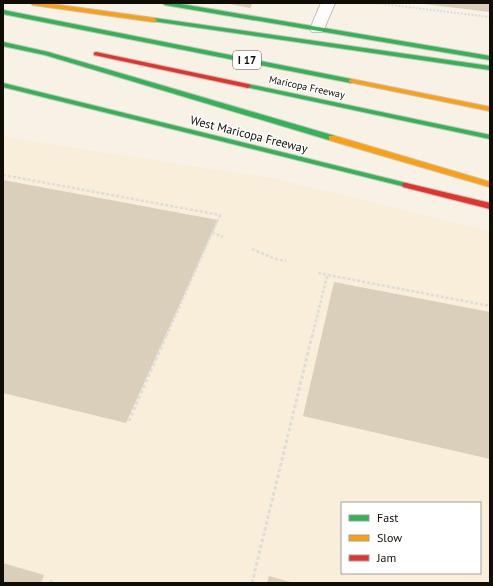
<svg xmlns="http://www.w3.org/2000/svg" width="493" height="586" font-family="'PT Sans',sans-serif">
	<rect width="100%" height="100%" fill="#f7f1e6"/>
	<path fill="#f9eeda" fill-rule="evenodd" d="M3,137l268,41 219,53v352h-487zM342,503h138v70h-138z"/>
	<path fill="#d9cfbb" d="M225,3h28l-3,5z
		M424,3h66v9l-66,-8z
		M3,180l215,40 -92,203 -123,-30z
		M334,282l156,30v147l-187,-43z
		M3,563l41,12 -3,8h-38z
		M269,576l25,7h-27z"/>
	<g fill="none" stroke-linecap="round" stroke-linejoin="round">
		<defs>
			<path id="street" d="M321,3h14l-11,26 -2,3h-10l-2,-3z"/>
			<path id="fast" d="M162,3h13l315,53v4l-325,-55z
				M3,10l348,69 3,2 -3,2 -348,-69z
				M154,18l336,48v4l-338,-49 -1,-1z
				M3,42l45,10 287,84 1,2 -1,2h-6l-284,-85 -42,-9z
				M3,83l403,100 4,2 -4,2 -403,-100z
				M248,84l242,51v4l-244,-52 -1,-1z"/>
			<path id="slow" d="M30,3h15l109,15 3,2 -3,2 -121,-17z
				M351,79l139,28v4l-141,-29v-2z
				M329,136h6l155,46v5l-161,-47z"/>
			<path id="jam" d="M96,52l152,32 3,2 -3,2 -154,-33v-2z
				M403,183h3l84,20v6l-87,-22 -1,-2z"/>
		</defs>
		<use href="#street" stroke="#c5c1b8" stroke-width="2"/>
		<use href="#fast" stroke="#c5c1b8" stroke-width="2"/>
		<use href="#slow" stroke="#c5c1b8" stroke-width="2"/>
		<use href="#jam" stroke="#c5c1b8" stroke-width="2"/>
		<path stroke="#deddd9" stroke-width="2" stroke-dasharray="2 1.5" stroke-linecap="butt" d="M374,3l116,14"/>
		<path stroke="#deddd9" stroke-width="2.5" stroke-dasharray="3 2" stroke-linecap="butt" d="M3,175l217,40 -54,122
			M212,232l11,5
			M252,249l23,10 11,2
			M318,273l172,33
			M312,337l15,-61"/>
		<path stroke="#deddd9" stroke-width="3" stroke-dasharray="3.5 2.5" stroke-linecap="butt" d="M129,421l37,-85
			M50,583l2,-3
			M252,583l60,-247"/>
		<use href="#street" fill="#fefdfb" fill-rule="evenodd"/>
		<use href="#fast" fill="#30b455" fill-rule="evenodd"/>
		<use href="#slow" fill="#ff9f0a" fill-rule="evenodd"/>
		<use href="#jam" fill="#e5322d" fill-rule="evenodd"/>
	</g>
	<g text-anchor="middle" dominant-baseline="central" stroke-width="3" stroke-linejoin="round" paint-order="stroke">
		<g font-size="10" fill="#100d06" stroke="#fff">
			<text transform="translate(307 87) rotate(12)">Maricopa Freeway</text>
		</g>
		<rect fill="#fff" stroke="#585651" stroke-width="1" x="233" y="51" width="28" height="18" rx="3"/>
		<g font-size="11" font-weight="bold" fill="#100d06">
			<text x="247" y="60">I 17</text>
		</g>
		<g font-size="12" fill="#100d06" stroke="#fff">
			<text transform="translate(249 134) rotate(14)">West Maricopa Freeway</text>
		</g>
	</g>
	<rect width="493" height="586" fill="none" stroke="#100d06" stroke-width="8"/>
	<rect x="341" y="502" width="140" height="72" fill="#ffffff" stroke="#9f9e9b"/>
	<rect x="349" y="515" width="20" height="6" fill="#30b455" stroke="#9f9e9b"/>
	<text x="377" y="522" font-size="12" fill="#100d06">Fast</text>
	<rect x="349" y="535" width="20" height="6" fill="#ff9f0a" stroke="#9f9e9b"/>
	<text x="377" y="542" font-size="12" fill="#100d06">Slow</text>
	<rect x="349" y="555" width="20" height="6" fill="#e5322d" stroke="#9f9e9b"/>
	<text x="377" y="562" font-size="12" fill="#100d06">Jam</text>
</svg>
